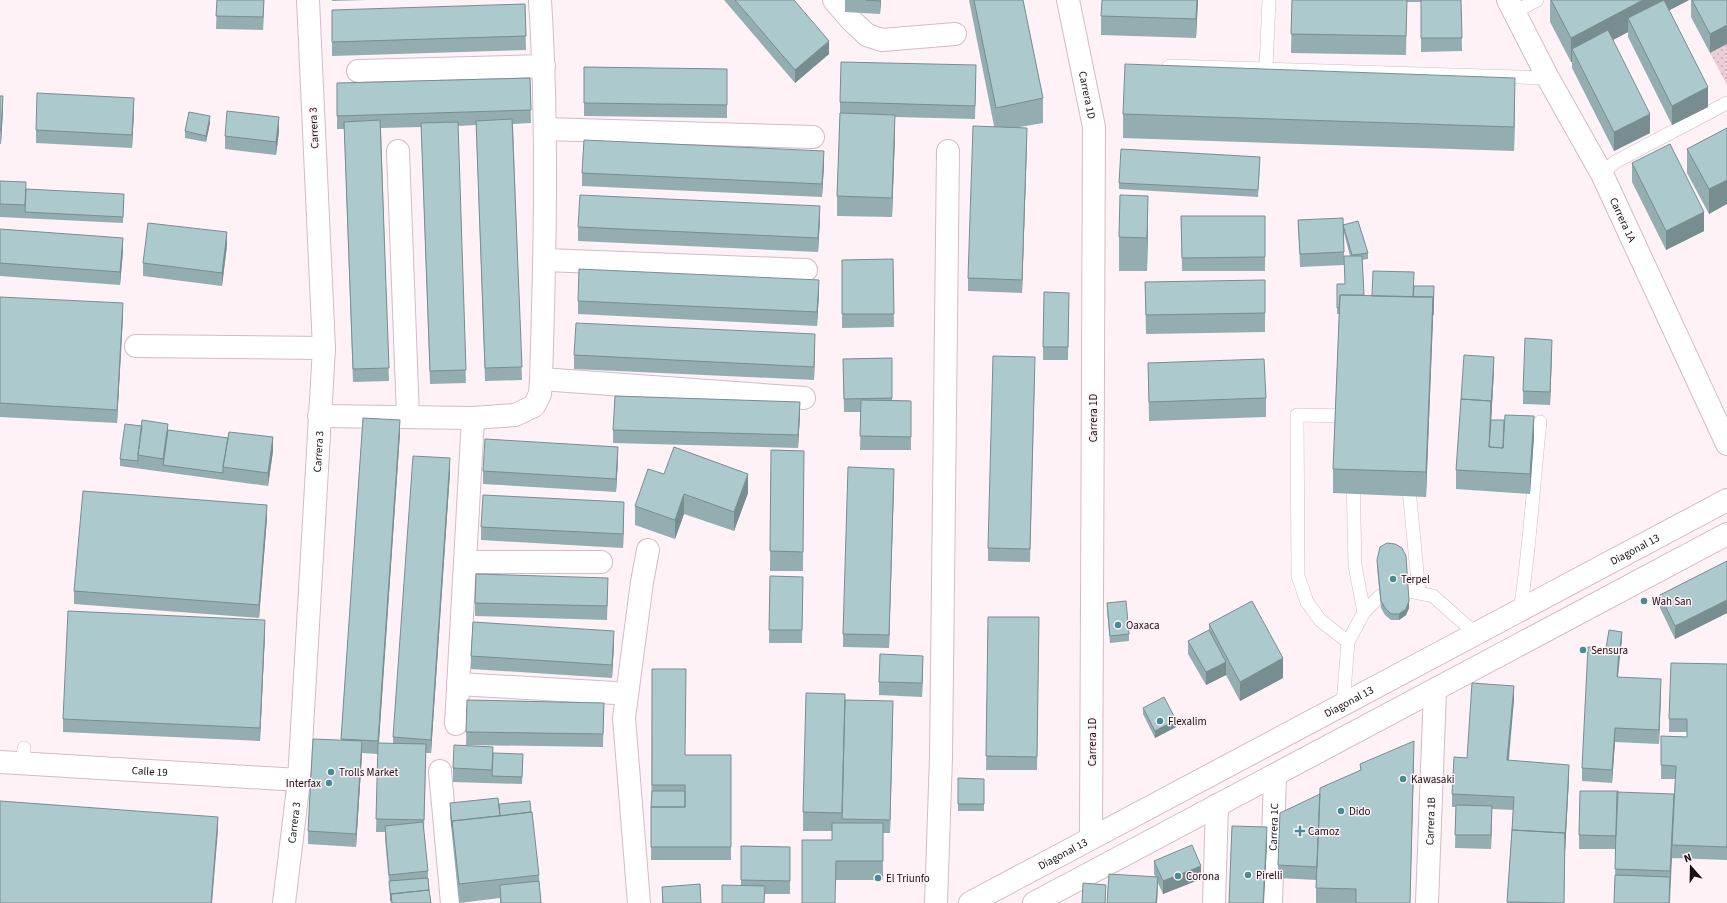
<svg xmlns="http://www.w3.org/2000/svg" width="1727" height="903" font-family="'Source Sans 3',sans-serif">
	<defs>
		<pattern id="green-dots" width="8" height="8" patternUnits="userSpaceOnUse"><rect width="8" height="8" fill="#ecccd6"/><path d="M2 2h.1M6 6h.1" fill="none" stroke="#caaeb7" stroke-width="1.8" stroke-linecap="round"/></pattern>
	</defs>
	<rect width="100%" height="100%" fill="#fef2f6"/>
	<path fill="url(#green-dots)" d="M1727,44v41l-17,-32z"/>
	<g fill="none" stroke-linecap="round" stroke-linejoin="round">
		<defs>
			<path id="lane" d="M1515,12l22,-12
				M1169,66l379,12
				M1266,68l3,-68
				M1602,174l13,-12 112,-59
				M1353,476l2,90 9,46
				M1408,479l11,114
				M1409,591l24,5 43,38
				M1520,611c10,-63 13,-126 20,-189
				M1348,642l-28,-22 -13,-18 -9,-26 -1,-161 55,1
				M1343,704l5,-62 16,-30 16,-16
				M23,763l1,-15"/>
			<g id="street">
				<path d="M834,0l18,21 15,14 15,5 73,-6"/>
				<path id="s1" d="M1068,0l26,127 -3,711"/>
				<path id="s2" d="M1508,0l40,78 54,96 125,270"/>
				<path d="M358,71l186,-5"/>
				<path d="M545,129l268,8"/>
				<path d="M398,151l10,266"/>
				<path d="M545,260l261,10"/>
				<path d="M136,346l188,2"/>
				<path d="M541,379l263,19"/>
				<path d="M319,416l154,2 42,-3 19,-9 6,-12 1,-15c4,-126 7,-253 -1,-379"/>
				<path d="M465,562h136"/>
				<path d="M458,684l157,9"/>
				<path d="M456,724l17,-306"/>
				<path id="s3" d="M0,762l299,18"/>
				<path d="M440,771l12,132"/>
				<path id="s4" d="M284,903l15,-123 25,-432 -16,-348"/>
				<path d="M639,903l-15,-185 18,-136 6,-32"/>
				<path d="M936,903l5,-146 7,-606"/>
				<path d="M1214,903l3,-98"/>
				<path id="s5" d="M1271,903l4,-128"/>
				<path id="s6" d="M1427,903l8,-213"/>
			</g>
			<g id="secondary">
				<path id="s7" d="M970,903l757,-403"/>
				<path d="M1034,903l693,-369"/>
			</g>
		</defs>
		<use href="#lane" stroke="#d5bbc3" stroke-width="14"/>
		<use href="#street" stroke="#d5bbc3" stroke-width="24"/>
		<use href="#secondary" stroke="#d5bbc3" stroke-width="24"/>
		<use href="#lane" stroke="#fff" stroke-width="13"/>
		<use href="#street" stroke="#fff" stroke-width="22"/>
		<use href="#secondary" stroke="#fff" stroke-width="22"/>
	</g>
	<path fill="#94adb0" d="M217,0h47l-1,30 -47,-1z
		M332,0h35l-35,1z
		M724,0h70l35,54 -34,29z
		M845,0h36l-1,14 -35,-2z
		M969,0h54l20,98v25l-23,4 7,14 -5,152 -54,-2v-13l26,-152z
		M1198,0l-2,38 -95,-3v-19z
		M1292,0h169l1,51 -41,1v-50h-14l-1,53 -115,-2z
		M1550,0h139l-20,10 39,97 -36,18 -44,-88v-5l-15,8 37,93 -36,18 -42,-83v-6h-1l-21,-40z
		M1691,0h36l-17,53 -19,-36z
		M525,4l1,46 -194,6v-33z
		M584,67l143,2v49l-143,-2z
		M530,78l1,45 -18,1 9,256 -37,1 -9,-256 -18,1 8,257 -36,1 -9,-257 -40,1 8,253 -36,1 -9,-253h-7v-32z
		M976,79l-1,40 -80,-2v17l-3,83 -55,-1v-20l3,-80v-14z
		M0,96l3,13 -2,35h-1z
		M1515,102l-1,49 -391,-13v-24z
		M134,111l-2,37 -96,-5v-13z
		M210,123l-4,19 -21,-4v-7z
		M1727,128l-18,86 -22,-41v-24z
		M279,131l-3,24 -51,-6v-13z
		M1260,163l-2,34 -139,-8v-6z
		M1632,163l72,68 -38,19 -34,-68z
		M824,164l-2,33 -240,-11v-13z
		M0,181l26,8 98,11 -1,23 -123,-6z
		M1181,216h84v55h-83z
		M820,219l-2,33 -240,-11v-14z
		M1298,220l45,5 25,28v6l-6,1 2,35 8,1 42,-10 20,7 -8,204 -93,-4v-24l6,-155h-2v-30h8l5,-28 -6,-23v32l-44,2z
		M0,229l123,22 -3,34 -120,-9z
		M1148,229l-1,42h-28v-34z
		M227,245l-5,41 -79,-10v-13z
		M893,259l1,68 -52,1v-68z
		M1145,282l120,31v19l-119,2z
		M819,293l-2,33 -239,-12v-13z
		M1069,293l-1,67h-25v-13z
		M0,297l123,19 -6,107 -117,-6z
		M815,347l-1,33 -240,-11v-14z
		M1552,353l-2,52 -27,-1v-13z
		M892,358v42l19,1v49h-51l1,-38h-17l-1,-53z
		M1148,363l118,35v19l-117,4z
		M1035,370l-5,192 -42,-1v-13z
		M1494,370l-3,50 43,16 -4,58 -74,-5v-19z
		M800,415l-2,33 -185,-5v-13z
		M363,418l37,15 -21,310 14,1v-7l57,-265 -19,281h-5l-2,79 4,39v7l3,25h-40l-6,-64v-7h-9l2,-78 -16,-1 -6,94 -48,-3v-13l33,-91z
		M168,430l105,21 -5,35 -148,-20v-7z
		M771,450l33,1 -1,120h-33z
		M618,460l-2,32 -133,-8v-13z
		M664,474l84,19 -14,38 -50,-17 -9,25 -40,-14v-19z
		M894,482l-5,166 -46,-1v-13z
		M624,516l-1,32 -142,-8v-13z
		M267,518l-8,100 -185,-14v-13z
		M1377,560l32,48 -3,7 -7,5h-8l-6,-5 -4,-7 -4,-41z
		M1727,561v52l-52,26 -15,-31v-13z
		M770,576l33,1 -1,66h-33z
		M608,591l-1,29 -132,-4v-13z
		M1107,603l22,31v7l-19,2 -3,-33z
		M988,617h51l-2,153h-51z
		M1209,624l74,54 -43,23 -14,-26 -20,10 -18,-31v-13l21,-11z
		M265,633l-5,108 -197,-9v-13z
		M1622,639l-4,38 43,15 -2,52 -44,-2 -3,41 -30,-2v-13l24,-120z
		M614,644l-2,34 -141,-9v-13z
		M1727,664v196l-55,-2 3,-79h-14v-43l26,1v-5h-18v-13z
		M652,669l33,86h46v105h-80z
		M923,669l-1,28 -43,-2v-13z
		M1514,699l-5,61 60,18 -4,74 -1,51h-57l6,-93 -21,-1 -1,40 -36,-1 1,-41h-4v-13l15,-36z
		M467,700l137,3 -1,44 -137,-2z
		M845,700l48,14 -3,119h-7v47h-47l-4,-40v-9h-29v-19z
		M1143,708l33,19 -21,11 -12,-24z
		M493,753l30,8 -1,23 -69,-2v-14z
		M1414,760l-4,143h-94v-23l-38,-2v-13z
		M958,778l26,1v32h-26z
		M1618,792l56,21 -4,90h-56l2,-54h-37v-14z
		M450,803l49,1 40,71 2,28h-41v-5l-41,5 -9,-87z
		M741,846l49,1v47h-25l-24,-9z
		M1154,861l47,18 -38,15 -5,-11 -1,20h-50l49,-26 -2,-3z
		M662,887l39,16h-39z"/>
	<path fill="#788d90" d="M264,0l-1,30v-13z
		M880,0h1l-1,14z
		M1197,0h1l-2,38v-19z
		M1643,0h46l-55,29 -6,-11v14l-51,27 -5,-10v13h-1v-24z
		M1727,25v19l-17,9v-19z
		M829,41v13l-34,29v-13z
		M1515,78v24l-1,49v-24z
		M1708,87v20l-36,18v-19z
		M3,96v13l-2,35v-14z
		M134,98v13l-2,37v-13z
		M1650,114v19l-36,18v-19z
		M895,115v19l-3,83v-19z
		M210,116v7l-4,19v-6z
		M279,117v14l-3,24v-13z
		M1027,128v13l-5,152v-13z
		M824,151v13l-2,33v-13z
		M1727,180v24l-18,10v-25z
		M1148,196v33l-1,42v-33z
		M820,206v13l-2,33v-14z
		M1704,212v19l-38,19v-19z
		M227,232v13l-5,41v-13z
		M123,238v13l-3,34v-13z
		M819,280v13l-2,33v-14z
		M1434,293l-8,204v-25l7,-175z
		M123,303v13l-6,107v-13z
		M815,334v13l-1,33v-13z
		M1552,340v13l-2,52v-13z
		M1494,357v13l-5,90v-13z
		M800,402v13l-2,33v-13z
		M1534,416v20l-4,58v-20z
		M400,420v13l-22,321v-13z
		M168,424v13l-5,28v-6z
		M273,437v14l-5,35v-13z
		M618,447v13l-2,32v-13z
		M450,458v14l-19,281v-13z
		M894,469v13l-5,166v-13z
		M748,474v19l-14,38v-19z
		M684,494v20l-9,25v-19z
		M624,502v14l-1,32v-14z
		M267,505v13l-8,100v-13z
		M1727,600v13l-52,26v-13z
		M1409,601v7l-3,7 -7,5v-6z
		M265,620v13l-5,108v-13z
		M614,631v13l-2,34v-13z
		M1622,632v7l-3,23 -2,28v-13l2,-28z
		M923,656v13l-1,28v-14z
		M1283,658v20l-43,23v-19z
		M1226,662v13l-20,10v-13z
		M1661,679v13l-2,52v-14z
		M1514,686v13l-7,74v-13z
		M893,701v13l-3,119v-13z
		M1176,720v7l-21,11v-7z
		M1615,728v14l-3,41v-13z
		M362,741v14l-6,92v-13z
		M1414,741v19l-4,143z
		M1569,765v13l-4,74 -1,51 1,-70z
		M1674,794v19l-4,77v-19z
		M1492,806v13l-1,30v-14z
		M218,817v13l-6,73h-1z
		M1267,827v19l-3,57h-1z
		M1201,866v13l-38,15v-13z
		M1158,877l-1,26h-1z"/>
	<path fill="#acc9cd" stroke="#788d90" d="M217,0h47l-1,17 -47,-1z
		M735,0h59l35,41 -34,29z
		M866,0h14v1z
		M974,0h49l20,98 -47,10z
		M1102,0h95l-1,19 -95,-3z
		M1292,0h115l-1,36 -115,-2z
		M1421,0h40l1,38h-41z
		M1551,0h92l-72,38z
		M1664,0l44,87 -36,19 -44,-88z
		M1692,0h35v25l-17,9z
		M525,4l1,32 -194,6v-32z
		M1608,30l42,84 -36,18 -42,-83z
		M841,62l135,3 -1,41 -135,-4z
		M1125,64l390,14 -1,49 -391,-13z
		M584,67l143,2v36l-143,-2z
		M530,78l1,32 -194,6v-33z
		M37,93l97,5 -2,37 -96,-5z
		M0,96h3l-2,34h-1z
		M227,111l52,6 -3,25 -51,-6z
		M189,112l21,4 -4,20 -21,-5z
		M840,113l55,2 -3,83 -55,-2z
		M512,119l10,248 -37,1 -9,-247z
		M380,120l9,248 -36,1 -9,-247z
		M458,122l8,248 -36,1 -9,-248z
		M973,126l54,2 -5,152 -54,-2z
		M1727,128v52l-18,9 -22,-40z
		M584,140l240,11 -2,33 -240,-11z
		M1670,144l34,68 -38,19 -34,-68z
		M1121,149l139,8 -2,33 -139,-7z
		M0,181l26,1 -1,23 -25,-1z
		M26,189l98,5 -1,23 -98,-5z
		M580,195l240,11 -2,32 -240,-11z
		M1120,195l28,1 -1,42 -28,-1z
		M1181,216h84v41l-83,1z
		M1343,218l1,34 -44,2 -2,-34z
		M1358,221l10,32 -16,2 -9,-30z
		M148,223l79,9 -5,41 -79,-10z
		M0,229l123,9 -3,34 -120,-9z
		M1344,256h18l2,39h-24l-1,13h-2v-24h8z
		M893,259l1,55h-52v-54z
		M579,269l240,11 -2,32 -239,-11z
		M1373,271l41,1 -1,25 -41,-1z
		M1265,280v33l-119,2 -1,-33z
		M1414,286h20l-1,29v-18h-20z
		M1044,292l25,1 -1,54h-25z
		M1340,295l93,2 -7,175 -93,-3z
		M0,297l123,6 -6,107 -117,-7z
		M576,323l239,11 -1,33 -240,-12z
		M1525,338l27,2 -2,52 -27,-1z
		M1464,355l30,2 -3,50v-6l-30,-2z
		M993,356l42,1 -5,192 -42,-1z
		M892,358v40l-48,1 -1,-40z
		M1264,359l2,39 -117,4 -1,-39z
		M615,396l185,6 -2,33 -185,-5z
		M1461,399l30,2 -2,46 14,1 2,-33 29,1 -4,58 -74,-4z
		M861,400l50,1v36l-51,-1z
		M363,418l37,2 -22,321 -37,-2z
		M142,420l26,4 -5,35 -25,-4z
		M1491,420h13l-1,28 -14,-1z
		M125,424l17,2 -4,29v6l-18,-2z
		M168,430l60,8 -5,29v6l-60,-8z
		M229,432l44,5 -5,36 -45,-6z
		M485,439l133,8 -2,32 -133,-8z
		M674,447l74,27 -14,38 -50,-18 -9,26 -40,-14 13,-37 16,5z
		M771,450l33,1 -1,101 -33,-1z
		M413,456l37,2 -19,282 -38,-3z
		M848,467l46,2 -5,166 -46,-1z
		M83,491l184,14 -8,100 -185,-14z
		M483,495l141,7 -1,32 -142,-7z
		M1387,543l8,1 7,4 4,8 3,45 -3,8 -7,5h-8l-6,-6 -4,-7 -4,-41 3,-13z
		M1727,561v39l-52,26 -15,-31z
		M476,574l132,4 -1,28 -132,-3z
		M770,576l33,1 -1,53h-33z
		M1126,601l3,33 -19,2 -3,-33z
		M1252,601l31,57 -43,24 -31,-58z
		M68,611l197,9 -5,108 -197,-9z
		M988,617h51l-2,140 -51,-1z
		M473,622l141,9 -2,34 -141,-9z
		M1209,630l17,32 -20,10 -18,-31z
		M1609,630l13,2 -3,24v-7l-13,-1z
		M1588,647l31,2 -2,28 44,2 -2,51 -44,-2 -3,42 -30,-2z
		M880,654l43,2 -1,27 -43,-1z
		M1671,663l56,1v183l-55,-2 4,-79 -15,-1v-29l26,1v-18h-18z
		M652,669h34l-1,86h46v92h-80v-40h34v-22h-33z
		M1472,683l42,3 -7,74 62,5 -4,74v-6l-53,-3 2,-33 -62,-3 2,-37 13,1z
		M806,693l39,1 -3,119 -39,-1z
		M1164,697l12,23 -21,11 -12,-23z
		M467,700l137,3 -1,31 -137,-2z
		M845,700l48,1 -3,119 -48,-1z
		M313,739l49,2 -6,93 -48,-3z
		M1414,741l-4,162h-54v-14l-40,-1 4,-100 41,-18 -1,-6z
		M378,743l48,1 -2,76 -48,-1z
		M454,745l39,2 -1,23 -39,-2z
		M493,753l30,1 -1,23 -30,-1z
		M958,778l26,1v25h-26z
		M652,791h33v16h-34z
		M1580,791h38l-2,45 -37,-1z
		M1617,792l57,2 -4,77 -55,-2z
		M1320,794l-3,73 -39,-2 2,-52z
		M498,798l2,18 -48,5v6l-2,-24z
		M0,801l218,16 -7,86h-211z
		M530,801l1,11 -31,4 -1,-12z
		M1456,805l36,1 -1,29h-36z
		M532,812l7,63 -80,9 -7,-63z
		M423,822l5,49 -39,4 -4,-49z
		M832,823h51v38h-47l-1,42h-33v-63h30z
		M1232,826l35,1 -4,76h-34z
		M1512,830l53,3 -1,70 -57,-1z
		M1192,845l9,21 -38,15 -9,-20z
		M741,846l49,1v34l-49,-1z
		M1109,874l49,3 -2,26h-49z
		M1615,875l55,2 -1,26h-55z
		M428,878l1,12 -38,4v7l-2,-20z
		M539,881l2,22h-40l-1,-18z
		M1083,883l23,2 -1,18h-23z
		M700,884l1,19h-38l-1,-16z
		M722,885l43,1 -1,17h-42z
		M429,890l2,13h-39l-1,-9z"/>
	<g fill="#458c95" stroke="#fef2f6" stroke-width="1.5">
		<circle cx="1393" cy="579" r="4"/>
		<circle cx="1644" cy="601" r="4"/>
		<circle cx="1118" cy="625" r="4"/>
		<circle cx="1583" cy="650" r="4"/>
		<circle cx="1160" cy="721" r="4"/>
		<circle cx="331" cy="772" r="4"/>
		<circle cx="1403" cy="779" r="4"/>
		<circle cx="329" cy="783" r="4"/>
		<circle cx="1341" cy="811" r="4"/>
		<path d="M1298 825h4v4h4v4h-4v4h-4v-4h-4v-4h4z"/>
		<circle cx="1248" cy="875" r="4"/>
		<circle cx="1178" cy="876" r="4"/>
		<circle cx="878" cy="878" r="4"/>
	</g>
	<g text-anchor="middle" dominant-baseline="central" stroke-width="3" stroke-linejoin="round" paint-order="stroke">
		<g font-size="11" fill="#180f12" stroke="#fef2f6">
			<text stroke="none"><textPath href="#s1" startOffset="97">Carrera 1D</textPath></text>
			<text transform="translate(314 128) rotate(-93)">Carrera 3</text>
			<text stroke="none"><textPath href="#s2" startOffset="248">Carrera 1A</textPath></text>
			<text transform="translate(1093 418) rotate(-90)">Carrera 1D</text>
			<text stroke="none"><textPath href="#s4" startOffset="453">Carrera 3</textPath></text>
			<text stroke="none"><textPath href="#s7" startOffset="753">Diagonal 13</textPath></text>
			<text stroke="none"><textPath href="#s7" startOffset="429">Diagonal 13</textPath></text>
			<text transform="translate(1092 742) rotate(-90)">Carrera 1D</text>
			<text stroke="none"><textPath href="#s3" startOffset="150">Calle 19</textPath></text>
			<text stroke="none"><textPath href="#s6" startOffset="82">Carrera 1B</textPath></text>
			<text stroke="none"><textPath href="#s4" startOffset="81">Carrera 3</textPath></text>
			<text stroke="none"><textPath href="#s5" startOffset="76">Carrera 1C</textPath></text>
			<text stroke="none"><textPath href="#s7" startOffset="105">Diagonal 13</textPath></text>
		</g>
		<g font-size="11" fill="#180f12" stroke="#fef2f6" text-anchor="start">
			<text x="1401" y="579">Terpel</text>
			<text x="1652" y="601">Wah San</text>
			<text x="1126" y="625">Oaxaca</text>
			<text x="1591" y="650">Sensura</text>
			<text x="1168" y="721">Flexalim</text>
			<text x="339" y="772">Trolls Market</text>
			<text x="1411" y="779">Kawasaki</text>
			<text x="321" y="783" text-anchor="end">Interfax</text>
			<text x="1349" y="811">Dido</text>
			<text x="1308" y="831">Camoz</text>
			<text x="1256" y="875">Pirelli</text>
			<text x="1186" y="876">Corona</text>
			<text x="886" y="878">El Triunfo</text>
		</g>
	</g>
	<g transform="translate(1691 867) rotate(340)" stroke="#fef2f6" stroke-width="3" paint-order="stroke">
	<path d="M0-3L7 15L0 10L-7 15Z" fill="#180f12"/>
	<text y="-6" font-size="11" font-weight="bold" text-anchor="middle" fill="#180f12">N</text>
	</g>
</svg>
